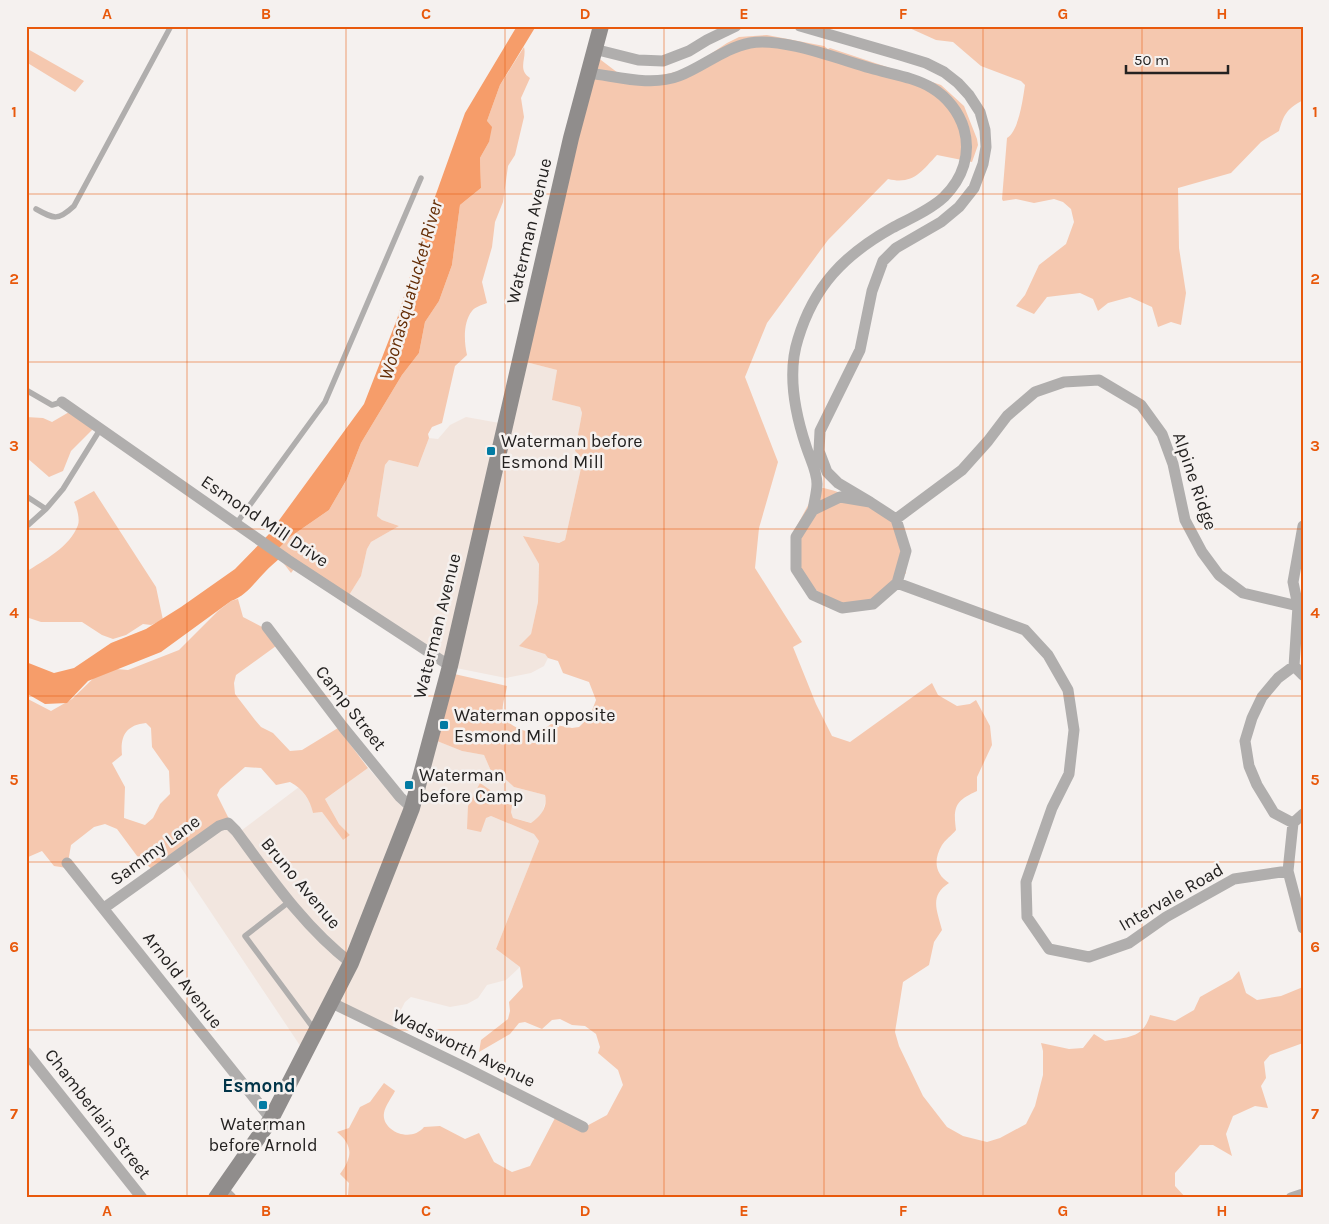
<svg xmlns="http://www.w3.org/2000/svg" width="1329" height="1224" font-family="Karla,sans-serif">
	<rect width="100%" height="100%" fill="#f5f1ef"/>
	<path fill="#f2e6df" d="M522,361l35,9 -4,30 27,7 2,6 -7,38 8,8 -18,81 -6,3 -35,-7 15,28 -1,38 -7,32 17,24 -4,8 -13,7 -25,5 -55,-11 -105,-67 15,-24 6,-27 4,-7 28,-16 -17,-6 -5,-4 8,-51 4,-5 29,7 11,-29 9,1 12,-14 16,-8 39,7z
		M437,741l25,10 22,4 7,16 12,6 11,10 31,8 1,5 -5,17 -9,6 -19,-5 -2,-6v-7l-25,13 5,-2 44,18 4,7 -43,108 24,18 -14,13 -19,5 -9,13 -11,6 -17,3 -39,-10 -6,5 -14,27 -59,-27 -29,48 -127,-190 47,-34 15,7 61,-46 12,16 2,10 9,-1 21,28 7,-5 -11,-11 -14,-25 43,-31 36,40z"/>
	<path fill="#f5c8af" fill-rule="evenodd" d="M905,26h398v74c-16,9 -19,14 -24,31l-18,11 -30,31 -53,15 1,60 7,45 -5,32 -10,-3 -13,5 -6,-20 -22,-10 -22,6 -10,8 -5,-12 -13,-6 -33,4 -13,17 -18,-8 9,-11 14,-30 27,-21 8,-22 -3,-13 -8,-7 -9,-3 -20,4 -18,-4 -13,2 -1,-2 5,-61c12,-7 16,-40 18,-53l-4,-4 -40,-15 -28,-24 -17,-2z
		M767,35l57,11 4,3 2,-1 111,37 23,21 13,33 1,6 -6,17 -35,-7c-16,17 -24,30 -49,24l-60,61 -61,83 -22,54 33,85 -19,66 -4,40 47,74 -9,5 23,57 16,32 18,6 82,-59 6,12 19,11 13,-2 6,-4 14,26 2,19 -15,32v14c-22,10 -24,16 -21,39 -4,5 -11,10 -14,15 -9,15 -7,29 7,38 -20,13 -12,27 -7,47l-8,12 -5,23 -26,17 -8,50 4,14 24,50 24,31 16,9 24,6 13,-4 26,-14 9,-18 8,-31v-24l-2,-8 28,6 14,-1 11,-14 11,7c22,-4 38,-2 45,-26l25,6 19,-11 6,-13 32,-18 7,-8 7,22 11,7 24,-4 22,-9v56l-33,12 -6,7 2,16 -5,8 7,22 -13,-2 -22,10 -7,18 6,22 -19,-11h-13l-25,28v13l11,12h-839l1,-3 1,-12 -9,-9c12,-16 14,-28 -3,-42l12,-4 11,-21 10,-5 14,-19 11,8c-3,6 -10,15 -11,22 -3,17 26,31 40,14l16,-1 25,13 14,-6 15,29 18,10 18,-6 25,-48 26,11 26,-14 16,-30 -5,-15 -20,-17 2,-6 -4,-13 -11,-8 -13,-1 -12,-6 -8,1 -10,9 -17,-7 -6,1 -9,11 -31,18 2,-12 27,-21 2,-8 -1,-9 14,-15 -3,-20 -24,-18 43,-108 -5,-7 -43,-18 -5,2 -5,14 -14,-3 1,-23 12,-23 32,22 -1,7 2,6 18,5c10,-7 17,-16 14,-28l-31,-8 -11,-10 -12,-6 -7,-16 -22,-4 -25,-10 13,-68 57,13c-1,8 -7,23 -3,30 5,10 20,16 30,16 6,0 12,-4 17,-8l21,4 7,-1 11,-11 6,-16 -7,-18 -26,-9 -5,-12 -10,-3 -3,-4 -26,-8 12,-12 7,-32 1,-38 -16,-28 36,7 6,-3 18,-81 -8,-8 7,-38 -2,-6 -28,-7 5,-30 -35,-9 75,-304 29,22 7,3 55,-13 39,-26 12,-6z
		M524,47c3,11 -7,23 6,31l-9,20 3,19 -9,38 -7,11 -5,36 -8,20 -3,25 -10,35 5,21c-5,2 -12,4 -15,8 -9,11 -8,31 -5,44l-12,11 -13,57 -10,4 -4,7 1,4 -11,29 -29,-7 -4,5 -8,51 5,4 17,6 -28,16 -4,7 -6,27 -15,24 -52,-31 -3,4 -16,-21 15,-15 39,-27 18,-31 14,-36 41,-68 17,-22 6,-31 14,-21 13,-36 8,-60 21,-17 -1,-30 9,-16 -2,-21 13,-36z
		M26,48l58,33 -9,11 -49,-30z
		M76,408l17,21 -22,22 -8,20 -14,6 -23,-20v-40l17,1 9,4z
		M818,487c30,5 59,22 84,38l4,48 -11,13 -42,24 -51,-27 -9,-50z
		M94,491l62,96 7,33 -12,5 -8,-1 -17,11 -13,4 -11,-4 -20,-13h-41l-15,-5v-45c18,-12 44,-25 52,-47 2,-6 -1,-17 -4,-23z
		M238,599l5,18 23,12 10,17 -40,29 -2,8 1,11 20,26 6,7 12,6 17,18 12,-1 36,-22 30,40 -43,31 14,25 11,11 -7,5 -21,-28 -9,1c-3,-14 -10,-24 -23,-31l-14,3 -15,-17 -16,-1 -25,22 -3,6 12,24 -75,52 -17,-15 -20,-27 -12,-5 -11,3 -23,18 -4,23 -13,-2 -12,-15 -16,7v-160l25,13 21,-12 32,-31 24,2 51,-20 39,-39 13,-10zM146,723l5,5 1,19 17,24 1,23 -10,10 -7,14 -8,7 -21,-7 1,-31 -13,-24 10,-8c-2,-19 4,-30 24,-32z"/>
	<path fill="#f69d6a" d="M517,26h19l-36,59 -13,36 5,6 -3,15 -9,16 1,30 -21,17 -8,60 -13,36 -14,21 -6,31 -17,22 -41,68 -14,36 -18,31 -39,27 -15,15 5,6c-5,5 -11,9 -15,14 -11,11 -19,24 -34,29l-70,51 -73,29 -21,22 -22,1 -19,-11v-31l28,11 20,-5 37,-25 35,-14 35,-22 54,-38 34,-35 95,-130 33,-85 34,-111 34,-95z"/>
	<g fill="none" stroke-linecap="round" stroke-linejoin="round">
		<path stroke="#b0aead" stroke-width="5.5" d="M36,209c18,10 22,12 38,-3l97,-180
			M26,390l26,15 10,-3
			M26,496l20,13
			M236,524l89,-122 96,-224
			M26,527l20,-18 17,-20 38,-61
			M290,901l-45,35 69,93"/>
		<path stroke="#b0aead" stroke-width="11" d="M800,26l100,29 26,8 18,9 14,11 11,12 11,17 5,18 1,17 -3,17 -9,24 -15,19 -18,15 -45,26 -13,13 -11,30 -12,59 -40,81 -1,20 8,21 11,11 32,19 26,17 10,32 -9,32 -24,21 -31,4 -29,-13 -17,-26v-32l17,-27 27,-13 30,5
			M594,49l44,11 25,1 26,-10 18,-11 29,-14
			M588,73c28,3 63,14 91,3 24,-9 45,-28 71,-33 32,-6 88,16 120,25 20,6 44,9 62,20 15,9 27,24 32,41 7,25 -1,49 -20,68 -14,13 -35,22 -52,31 -48,27 -78,58 -94,111 -11,34 -3,74 8,107 4,13 11,25 11,38 0,8 -3,18 -4,26
			M62,402l226,158 162,106
			M896,519l66,-49 26,-29 19,-25 28,-24 29,-10 35,-2 42,25 21,29 11,30 12,56 17,32 17,23 24,18 55,13
			M1303,526l-10,56 5,24 -4,60 9,9
			M897,583l128,47 23,25 20,35 6,40 -5,44 -17,34 -26,74 1,35 22,32 40,8 40,-14 37,-26 68,-38 54,-8
			M267,627l76,100 57,70 12,11
			M1303,814l-10,9 -5,48 15,57
			M1293,823l-19,-10 -17,-28 -8,-19 -4,-25 7,-23 10,-21 16,-19 16,-12
			M67,863l204,256
			M104,908l115,-82 9,-3 8,8c34,46 69,97 115,132
			M330,1002l134,65 119,60
			M26,1052l116,146
			M223,1190l8,8
			M1291,1198l12,-4"/>
		<path stroke="#908d8c" stroke-width="16" d="M216,1198l55,-79 80,-156 61,-155 38,-142 121,-528 30,-112"/>
	</g>
	<path fill="none" stroke="#e8590c" stroke-width="1" stroke-opacity="0.55" d="M187,26v1172M346,26v1172M505,26v1172M664,26v1172M824,26v1172M983,26v1172M1142,26v1172M26,194h1277M26,362h1277M26,529h1277M26,696h1277M26,862h1277M26,1030h1277"/>
	<g fill="#027ba3" stroke="#f5f1ef" stroke-width="2">
		<rect x="486" y="446" width="10" height="10" rx="2.5"/>
		<rect x="439" y="720" width="10" height="10" rx="2.5"/>
		<rect x="404" y="780" width="10" height="10" rx="2.5"/>
		<rect x="258" y="1100" width="10" height="10" rx="2.5"/>
	</g>
	<g text-anchor="middle" dominant-baseline="central" stroke-width="5" stroke-linejoin="round" paint-order="stroke">
		<g font-size="18" fill="#242221" stroke="#f5f1ef">
			<text transform="translate(529 231) rotate(-77)">Waterman Avenue</text>
			<text transform="translate(1195 481) rotate(71)">Alpine Ridge</text>
			<text transform="translate(265 521) rotate(34)">Esmond Mill Drive</text>
			<text transform="translate(437 626) rotate(-76)">Waterman Avenue</text>
			<text transform="translate(351 708) rotate(52)">Camp Street</text>
			<text transform="translate(155 850) rotate(-36)">Sammy Lane</text>
			<text transform="translate(301 883) rotate(50)">Bruno Avenue</text>
			<text transform="translate(1171 897) rotate(-30)">Intervale Road</text>
			<text transform="translate(183 980) rotate(52)">Arnold Avenue</text>
			<text transform="translate(464 1048) rotate(26)">Wadsworth Avenue</text>
			<text transform="translate(98 1114) rotate(52)">Chamberlain Street</text>
		</g>
		<g font-size="18" fill="#242221" stroke="#f5f1ef" text-anchor="start">
			<text x="501" y="441">Waterman before<tspan x="501" dy="21">Esmond Mill</tspan></text>
			<text x="454" y="715">Waterman opposite<tspan x="454" dy="21">Esmond Mill</tspan></text>
			<text x="419" y="775">Waterman<tspan x="419" dy="21">before Camp</tspan></text>
			<text x="263" y="1124" text-anchor="middle">Waterman<tspan x="263" dy="21">before Arnold</tspan></text>
		</g>
		<g font-size="19" font-style="italic" fill="#642c04" stroke="#f5f1ef">
			<text transform="translate(411 290) rotate(-74)">Woonasquatucket River</text>
		</g>
		<g font-size="19" font-weight="bold" fill="#013448" stroke="#f5f1ef">
			<text x="259" y="1086">Esmond</text>
		</g>
	</g>
	<rect width="1329" height="1224" fill="none" stroke="#f5f1ef" stroke-width="55"/>
	<path d="M1126 65v8h102v-8" fill="none" stroke="#242221" stroke-width="2.5"/>
	<text x="1134" y="65" font-size="15" fill="#242221" stroke="#f5f1ef" stroke-width="4" paint-order="stroke">50 m</text>
	<rect x="28" y="28" width="1274" height="1168" fill="none" stroke="#e8590c" stroke-width="2"/>
	<g font-size="16" text-anchor="middle" font-weight="bold" fill="#e8590c">
		<text x="107" y="19">A</text>
		<text x="266" y="19">B</text>
		<text x="426" y="19">C</text>
		<text x="585" y="19">D</text>
		<text x="744" y="19">E</text>
		<text x="903" y="19">F</text>
		<text x="1063" y="19">G</text>
		<text x="1222" y="19">H</text>
		<text x="14" y="117">1</text>
		<text x="1315" y="117">1</text>
		<text x="14" y="284">2</text>
		<text x="1315" y="284">2</text>
		<text x="14" y="451">3</text>
		<text x="1315" y="451">3</text>
		<text x="14" y="618">4</text>
		<text x="1315" y="618">4</text>
		<text x="14" y="785">5</text>
		<text x="1315" y="785">5</text>
		<text x="14" y="952">6</text>
		<text x="1315" y="952">6</text>
		<text x="14" y="1119">7</text>
		<text x="1315" y="1119">7</text>
		<text x="107" y="1216">A</text>
		<text x="266" y="1216">B</text>
		<text x="426" y="1216">C</text>
		<text x="585" y="1216">D</text>
		<text x="744" y="1216">E</text>
		<text x="903" y="1216">F</text>
		<text x="1063" y="1216">G</text>
		<text x="1222" y="1216">H</text>
	</g>
</svg>
